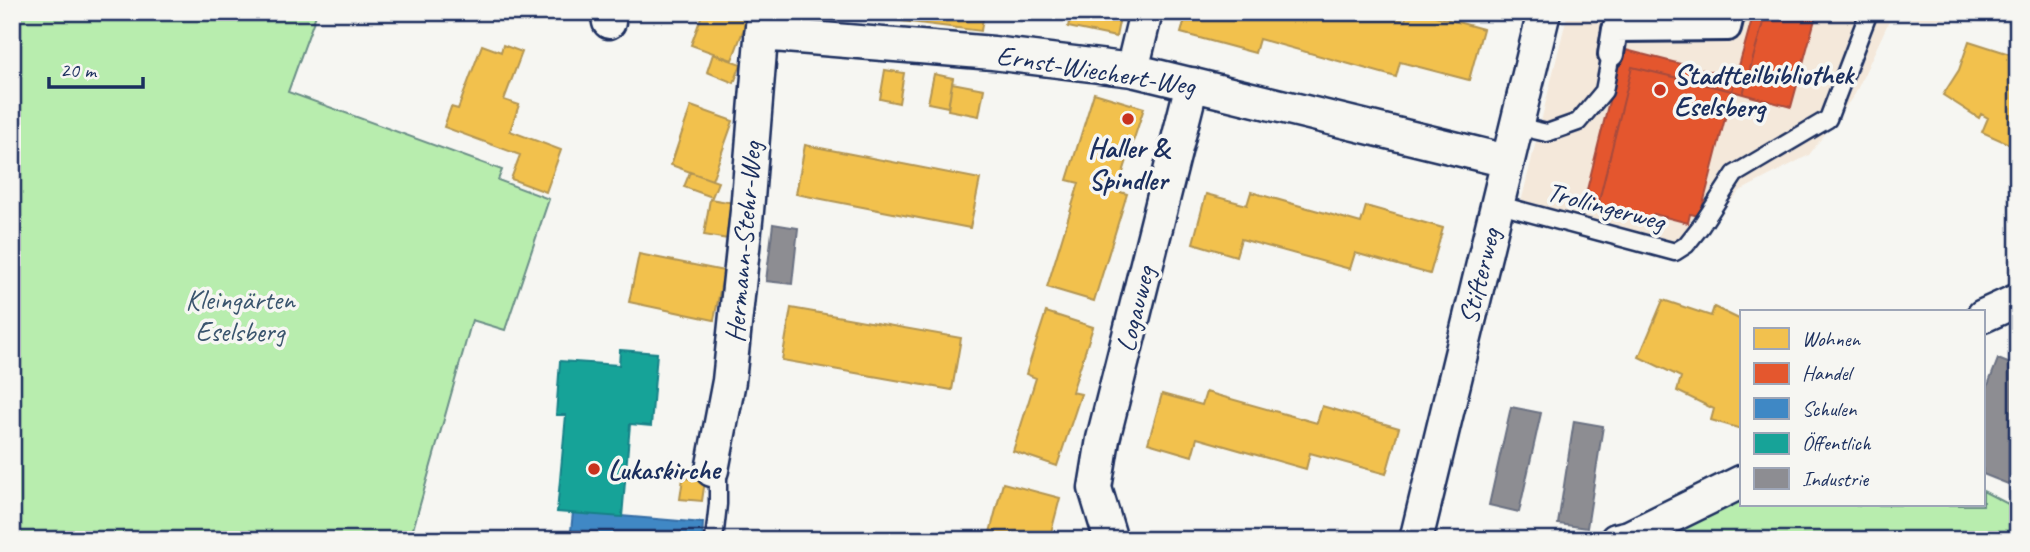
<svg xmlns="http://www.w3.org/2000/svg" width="2030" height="552" font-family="Caveat,sans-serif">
	<rect width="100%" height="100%" fill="#f6f6f2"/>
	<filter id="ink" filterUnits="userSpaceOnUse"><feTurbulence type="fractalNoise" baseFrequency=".0143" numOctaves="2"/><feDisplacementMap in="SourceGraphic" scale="14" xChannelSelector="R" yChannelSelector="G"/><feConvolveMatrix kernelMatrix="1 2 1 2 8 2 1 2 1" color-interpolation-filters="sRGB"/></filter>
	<g filter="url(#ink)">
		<path fill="#f4e8da" d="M1568,12h405l-7,7h-76l-35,75 -46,61 -69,36 -36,39 -28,12 -155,-40z"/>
		<path fill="#b8edae" stroke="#6a8e86" stroke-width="2" d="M12,12h305l-29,80 214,78 -4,10 51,19 -44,131 -33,-10 -62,220h-398z
			M1983,491l35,18v31h-365l88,-40v5h242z"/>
		<path fill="#f2c14e" stroke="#b29553" stroke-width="2" d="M703,12h47l-18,48 -41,-15z
			M830,12h154l-3,19z
			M1071,12h50l-5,25 -48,-10z
			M1187,12h186l32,9 2,-9h14l62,17 -14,51 -69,-18 -4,15 -137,-38 -4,14 -74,-20z
			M1969,41l47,15 2,-3v95l-36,-16 6,-14 -7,-4 -2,4 -36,-23 16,-25z
			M482,45l19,7 2,-7 19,7 -18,48 15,5 -9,26 51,19 -15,42 -35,-13 9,-24 -76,-28 7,-20 7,2z
			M713,54l28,10 -7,19 -27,-11z
			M885,70l19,3 -5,30 -19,-4z
			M934,74l19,4 -5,29 -20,-4z
			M952,83l32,6 -5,27 -31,-6z
			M1094,93l50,15 -27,83 10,3 -33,107 -47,-14 32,-104 -12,-3z
			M691,106l42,15 -21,59 -41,-15z
			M805,145l175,34 -10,49 -174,-34z
			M690,172l28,10 -6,15 -28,-10z
			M1251,192l110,31 5,-17 77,22 -13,46 -75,-21 -5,16 -109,-30 -5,17 -43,-13 13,-49 41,11z
			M710,199l24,4 -6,36 -24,-4z
			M639,254l85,17 -10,49 -85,-18z
			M1663,300l48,16 3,-9 27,13v109l-30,-9 3,-11 -37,-18 4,-14 -42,-20z
			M791,308l170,30 -9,52 -170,-30z
			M1046,312l47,15 -21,65 9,2 -24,72 -44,-15 23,-73 -10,-4z
			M1206,392l111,31 5,-17 77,22 -13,46 -76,-21 -4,16 -109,-31 -5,18 -44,-13 14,-49 40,11z
			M683,478l22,2 -3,21 -22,-2z
			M1003,483l57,15 -11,42h-61z"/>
		<path fill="#e4572e" stroke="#a84b3c" stroke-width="2" d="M1754,12h12l-23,82 -11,-3z
			M1766,12h51l-26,95 -48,-13z
			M1622,49l113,29 -3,13 -100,-24 -35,142 -14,-3z
			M1632,67l100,24 -32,125 -10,-2 -2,9 -34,-9 -2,9 -55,-14z"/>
		<path fill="#3f88c5" stroke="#346da6" stroke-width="2" d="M573,512l130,11 -1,17h-132z"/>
		<path fill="#17a398" stroke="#188087" stroke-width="2" d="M620,350l37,3 -6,73 -21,-2 -8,93 -65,-5 9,-97h-10l4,-54 59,4z"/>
		<path fill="#8d8d92" stroke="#6b7182" stroke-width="2" d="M773,224l25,4 -6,56 -26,-3z
			M1998,359l20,8v93l-10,24 -25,-10v-76z
			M1511,407l30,6 -22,99 -30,-7z
			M1574,421l29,5 -16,102 -29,-4z"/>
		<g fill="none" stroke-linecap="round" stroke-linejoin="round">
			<defs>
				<path id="service" d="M1516,126l31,7 31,-11 26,-31 7,-37
					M1496,204l179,48 11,-7 15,-19 34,-52 93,-55 41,-107
					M712,470l6,4v30l-4,36"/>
				<path id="pedestrian" d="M1611,54l4,-25 113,-1 4,-16"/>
				<path id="minor" d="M607,12l2,10
					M761,34l232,19 139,17 375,91
					M1132,70l14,-58
					M1983,316l35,-16
					M712,470l17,-89 18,-170 16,-197
					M1109,534l-14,-46 8,-49 89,-355
					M1416,540l128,-528
					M1616,540l13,-3 112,-55"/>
			</defs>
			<use href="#service" stroke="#1b2f5e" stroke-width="21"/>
			<use href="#pedestrian" stroke="#1b2f5e" stroke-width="30"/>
			<use href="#minor" stroke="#1b2f5e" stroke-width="37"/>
			<use href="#service" stroke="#f6f6f2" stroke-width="16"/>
			<use href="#pedestrian" stroke="#f6f6f2" stroke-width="24"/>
			<use href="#minor" stroke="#f6f6f2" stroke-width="32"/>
		</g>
	</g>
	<g fill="#c8321e" stroke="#f6f6f2" stroke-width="2.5">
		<circle cx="1660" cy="90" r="7"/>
		<circle cx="1128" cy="119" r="7"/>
		<circle cx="594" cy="469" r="7"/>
	</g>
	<g text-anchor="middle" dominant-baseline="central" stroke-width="7" stroke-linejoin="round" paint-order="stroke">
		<g font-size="28" fill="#1b2f5e" stroke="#f6f6f2">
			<text transform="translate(1096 70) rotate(9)">Ernst-Wiechert-Weg</text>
			<text transform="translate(1606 206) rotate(15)">Trollingerweg</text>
			<text transform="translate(743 242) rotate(-85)">Hermann-Stehr-Weg</text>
			<text transform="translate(1479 276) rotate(-76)">Stifterweg</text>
			<text transform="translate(1135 309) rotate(-76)">Logauweg</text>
		</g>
		<g font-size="28" font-weight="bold" fill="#1b2f5e" stroke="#f6f6f2" text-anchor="start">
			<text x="1674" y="74">Stadtteilbibliothek<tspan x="1674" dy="32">Eselsberg</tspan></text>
			<text x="1128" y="147" text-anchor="middle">Haller &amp;<tspan x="1128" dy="32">Spindler</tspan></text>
			<text x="608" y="469">Lukaskirche</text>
		</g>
		<g font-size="28" fill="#3a556e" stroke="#f6f6f2">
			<text x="240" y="299">Kleingärten<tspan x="240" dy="32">Eselsberg</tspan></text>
		</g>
	</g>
	<rect width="2030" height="552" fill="none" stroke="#f6f6f2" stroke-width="42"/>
	<rect x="21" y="21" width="1988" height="510" fill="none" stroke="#1b2f5e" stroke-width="2.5" filter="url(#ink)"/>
	<rect x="1740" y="310" width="245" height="196" fill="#f6f6f2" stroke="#9ea6b7" stroke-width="2"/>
	<rect x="1754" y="328" width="35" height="21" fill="#f2c14e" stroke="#9ea6b7" stroke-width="2"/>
	<text x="1802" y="346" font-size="21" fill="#1b2f5e">Wohnen</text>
	<rect x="1754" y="363" width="35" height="21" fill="#e4572e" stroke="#9ea6b7" stroke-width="2"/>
	<text x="1802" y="380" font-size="21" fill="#1b2f5e">Handel</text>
	<rect x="1754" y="398" width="35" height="21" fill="#3f88c5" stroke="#9ea6b7" stroke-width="2"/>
	<text x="1802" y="416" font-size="21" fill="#1b2f5e">Schulen</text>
	<rect x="1754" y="433" width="35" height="21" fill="#17a398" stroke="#9ea6b7" stroke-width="2"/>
	<text x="1802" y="450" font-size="21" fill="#1b2f5e">Öffentlich</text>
	<rect x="1754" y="468" width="35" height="21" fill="#8d8d92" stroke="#9ea6b7" stroke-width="2"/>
	<text x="1802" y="486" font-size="21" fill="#1b2f5e">Industrie</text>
	<path d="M49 77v10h94v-10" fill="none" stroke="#1b2f5e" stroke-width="3.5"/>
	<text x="60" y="77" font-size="21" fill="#1b2f5e" stroke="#f6f6f2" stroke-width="5" paint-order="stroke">20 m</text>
</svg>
